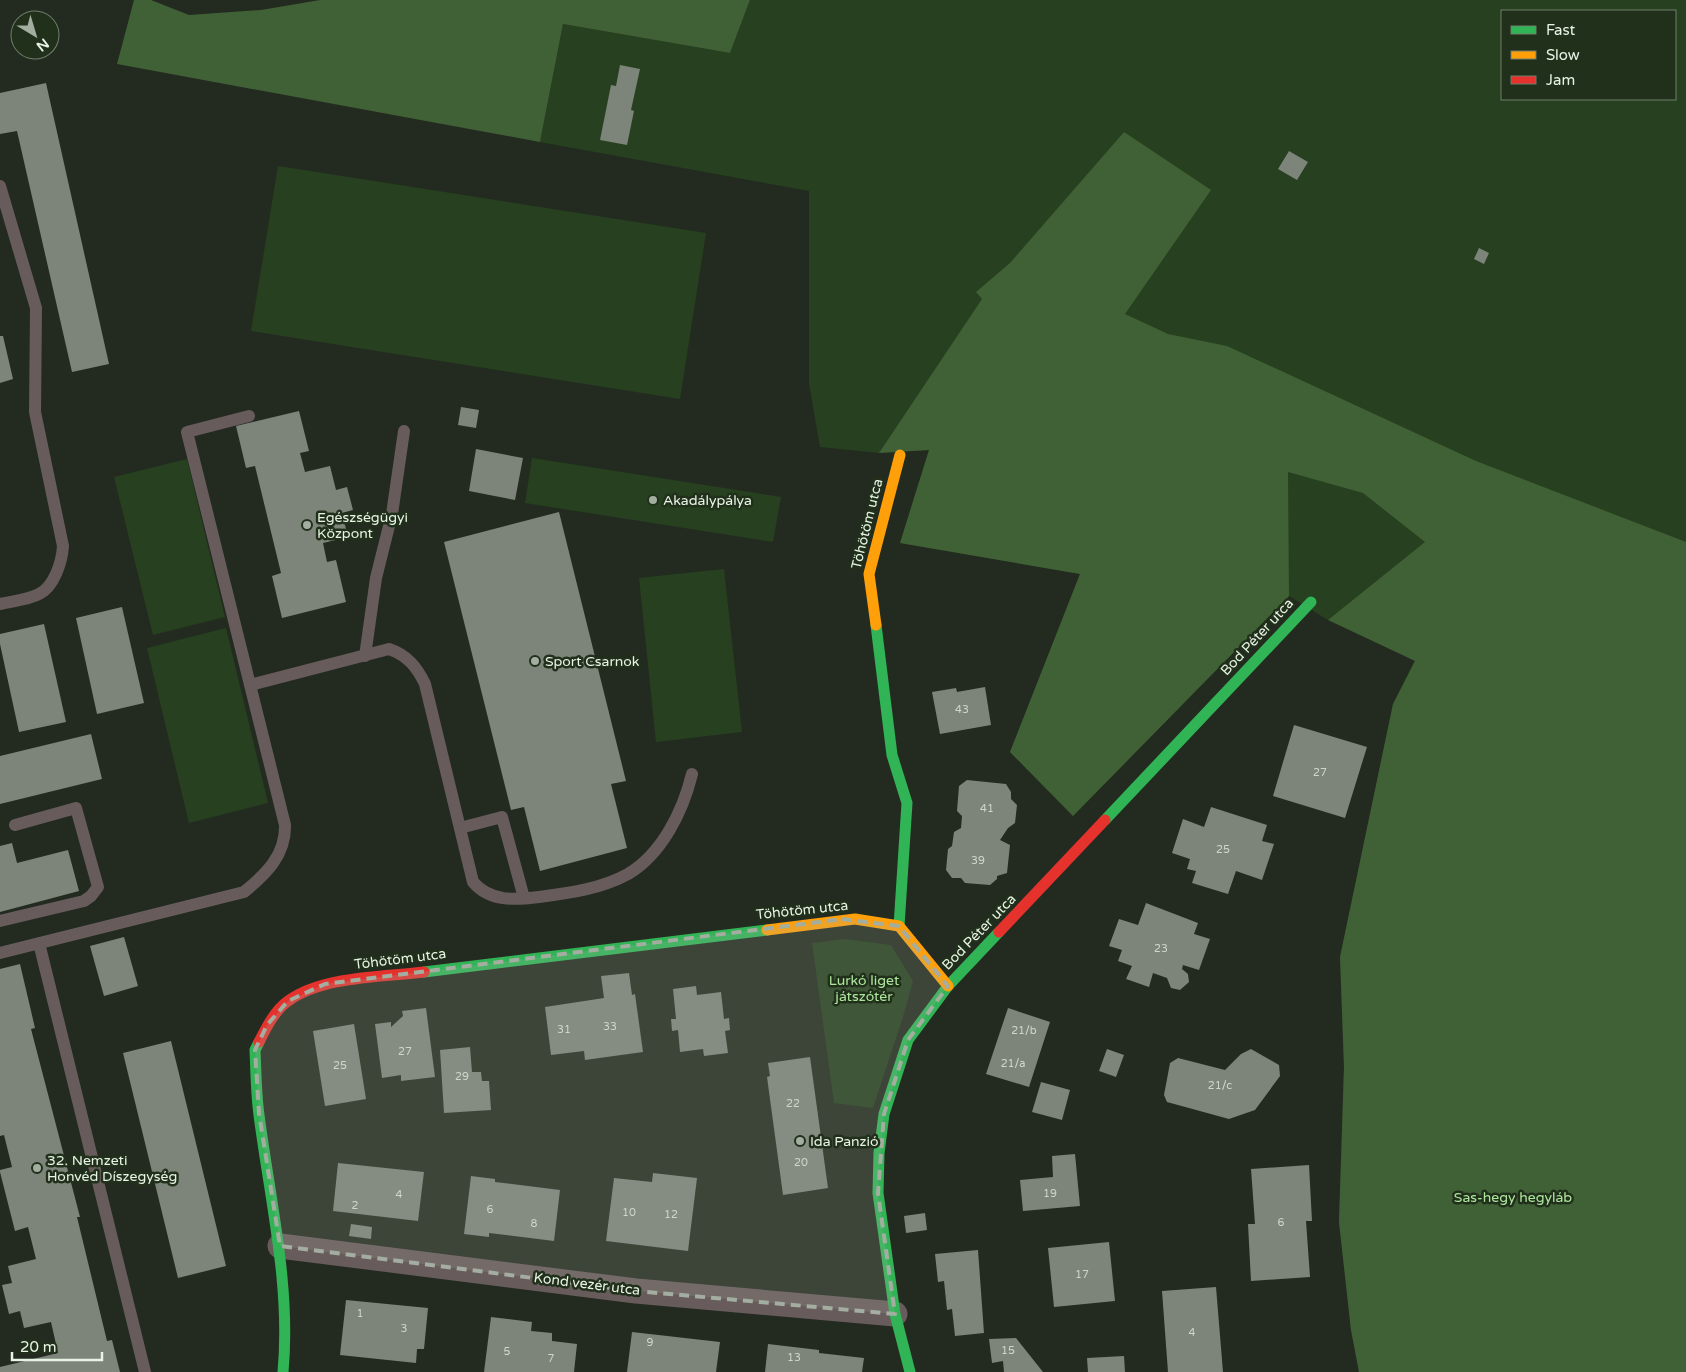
<svg xmlns="http://www.w3.org/2000/svg" width="1686" height="1372" font-family="'Varela Round',sans-serif">
	<rect width="100%" height="100%" fill="#232b20"/>
	<path fill="#27401f" fill-rule="evenodd" d="M750,0h936v1372h-327l-8,-42 -12,-108 5,-155 -4,-110 53,-253 22,-44 -87,-40 -39,-24 -216,220 -63,-64 70,-178 -180,-31 29,-93 -50,3 -59,-6 -11,-64v-192l-269,-49 23,-118 167,29zM1502,11h173v88h-173z
		M278,166l428,67 -26,166 -429,-68z
		M532,458l249,39 -8,45 -248,-39z
		M187,459l38,158 -72,18 -39,-158z
		M724,569l18,163 -86,10 -17,-164z
		M226,628l42,175 -79,20 -42,-175z
		M845,939l46,6 22,36 -10,36 -30,91 -39,-5 -22,-160z"/>
	<path fill="#406036" d="M134,0h17l38,15 72,-5 59,-10h430l-20,53 -167,-29 -23,118 -423,-78z
		M1124,132l87,58 -86,124 43,20 59,12 249,115 210,81v830h-327l-8,-42 -12,-108 5,-155 -4,-110 53,-253 22,-43 -87,-41 97,-78 -62,-49 -75,-21 1,124 -216,220 -63,-64 70,-178 -180,-31 29,-93 -50,3 103,-154 -6,-7 34,-29z"/>
	<path fill="#7d847a" d="M620,65l20,4 -9,41 3,1 -7,34 -27,-5 11,-55 5,1z
		M46,83l63,281 -37,8 -55,-241 -17,3v-41z
		M1289,151l19,11 -11,18 -19,-11z
		M1479,248l10,5 -5,11 -10,-5z
		M0,336h3l10,43 -13,4z
		M461,407l18,3 -3,18 -18,-3z
		M299,411l10,40 -9,2 5,19 25,-6 6,24 11,-3 6,23 -11,3 6,24 -25,6 4,19 9,-2 10,42 -64,16 -10,-42 9,-3 -26,-107 -9,2 -10,-42z
		M476,449l47,9 -8,42 -46,-9z
		M559,512l67,269 -15,3 16,64 -87,23 -16,-64 -13,3 -67,-268z
		M122,607l22,96 -47,11 -21,-96z
		M44,624l22,98 -47,10 -19,-88v-10z
		M985,687l6,38 -51,9 -8,-42 24,-4 1,4z
		M1294,725l73,22 -22,71 -72,-22z
		M91,734l11,45 -102,25v-48z
		M967,780l39,4 5,8v7l6,6 -2,18 -7,5 -8,12 10,5 -3,28 -10,3v3l-7,6 -25,-2 -4,-5h-9l-6,-8 2,-21 4,-3 2,-14 7,-4 1,-12 -5,-5 2,-25z
		M1211,807l56,18 -5,16 12,3 -12,36 -26,-9 -8,23 -36,-11 4,-12 -9,-2 3,-10 -18,-6 11,-34 21,8z
		M12,843l5,20 51,-13 11,41 -79,21v-66z
		M1146,903l52,20 -4,11 16,5 -11,31 -16,-5 -1,4 6,5 1,8 -9,8 -9,-2 -4,-10 -14,-5 -4,14 -23,-8 6,-13 -14,-5 4,-11 -13,-4 10,-27 19,6z
		M124,937l14,49 -34,10 -14,-50z
		M20,964l15,64 -4,1 49,188h-3l30,124 5,-1 8,32h-120v-5l58,-14 -7,-31 -27,6 -4,-17 -11,3 -7,-29 10,-2 -4,-17 28,-7 -8,-32 -13,4 -15,-59v-2l12,-3 -8,-32 -4,1v-167z
		M629,973l3,22 3,-1 8,58 -58,8 -1,-9 -33,4 -6,-48 59,-9 -3,-22z
		M696,986l1,9 24,-3 3,27 5,-1 1,12 -5,1 3,22 -24,3 -1,-7 -23,3 -2,-22 -6,1 -1,-12h5l-3,-30z
		M426,1008l9,69 -34,4v-6l-19,3 -7,-54 16,-2v5l12,-11 -1,-5z
		M1008,1008l42,14 -21,65 -43,-13z
		M354,1024l12,75 -41,7 -12,-75z
		M171,1041l55,225 -48,12 -55,-225z
		M470,1047l2,25h9l1,9h7l2,29 -47,3 -4,-63z
		M1107,1049l17,6 -8,22 -17,-6z
		M1251,1049l28,16 1,11 -25,34 -26,9 -62,-17 -3,-7 6,-32 8,-5 47,12 16,-16z
		M810,1057l18,131 -45,7 -16,-118 3,-1 -2,-13z
		M1041,1082l29,8 -8,30 -30,-8z
		M1075,1154l5,52 -57,5 -3,-31 33,-3 -1,-21z
		M338,1163l86,9 -6,49 -85,-10z
		M1309,1165l3,56h-6l4,56 -59,4 -3,-57h7l-4,-55z
		M653,1173l44,5 -9,73 -82,-10 8,-63 38,4z
		M471,1176l24,3v3l65,8 -6,51 -65,-8v4l-25,-3z
		M925,1213l2,17 -21,3 -2,-17z
		M351,1224l21,3 -1,12 -22,-3z
		M1109,1242l6,59 -61,6 -6,-59z
		M978,1250l6,83 -29,3 -3,-27 -5,1 -3,-29 -6,1 -3,-28z
		M1216,1287l7,85h-55l-6,-81z
		M346,1300l82,8 -4,41h-7l-1,14 -76,-8z
		M491,1317l41,5 -1,9 21,2v8l25,3 -3,28h-90z
		M632,1332l88,10 -4,30h-89z
		M1016,1338l27,34h-39l-1,-11 -11,2 -3,-24z
		M768,1344l51,6v3l45,5 -2,14h-97z
		M1124,1356l1,16h-37l-1,-14z"/>
	<g fill="none" stroke-linecap="round" stroke-linejoin="round">
		<path stroke="#685b5c" stroke-width="12" d="M0,186l36,122 -1,104 28,134c-1,16 -9,41 -24,48 -11,6 -27,7 -39,10
			M365,656l11,-78 16,-64 12,-83
			M250,685l139,-36c18,6 28,18 36,35l48,198c17,20 42,18 66,15 30,-4 62,-8 89,-23 34,-20 55,-63 64,-100
			M460,828l42,-11 22,81
			M0,921l84,-20 7,-5 7,-9 -22,-79 -61,17
			M39,943l106,429
			M0,953l244,-61c22,-18 42,-37 41,-67l-98,-393 62,-16"/>
		<path stroke="#685b5c" stroke-width="25" d="M280,1246l356,45 259,23"/>
		<path stroke="#30b455" stroke-width="11" d="M876,625l16,130 15,48 -8,123
			M1105,820l206,-218
			M424,972l343,-42
			M259,1042l-4,8c1,21 1,43 4,65 11,85 32,171 24,257
			M910,1372l-15,-58 -17,-121 1,-40 5,-39 24,-74 40,-54 51,-54"/>
		<path stroke="#ff9f0a" stroke-width="11" d="M876,625l-7,-51 31,-119
			M767,930l88,-11 44,7 49,60"/>
		<path stroke="#e5322d" stroke-width="11" d="M999,932l106,-112
			M259,1042c7,-14 16,-32 29,-41 34,-25 95,-24 136,-29"/>
	</g>
	<path fill="#a3ada0" fill-opacity="0.2" stroke="#a3ada0" stroke-width="4" stroke-dasharray="10 6" stroke-linejoin="round" d="M842,919l57,7 49,60 -40,54 -24,74 -6,79 17,121 -259,-23 -356,-45 -21,-133 -4,-63 12,-25 21,-24 37,-17z"/>
	<g fill="#a3ada0" stroke="#20301b" stroke-width="2">
		<circle cx="653" cy="500" r="5"/>
		<circle cx="307" cy="525" r="5"/>
		<circle cx="535" cy="661" r="5"/>
		<circle cx="800" cy="1141" r="5"/>
		<circle cx="37" cy="1168" r="5"/>
	</g>
	<g text-anchor="middle" dominant-baseline="central" stroke-width="5" stroke-linejoin="round" paint-order="stroke">
		<g font-size="11" fill="#cdd7ca">
			<text x="962" y="709">43</text>
			<text x="1320" y="772">27</text>
			<text x="987" y="808">41</text>
			<text x="1223" y="849">25</text>
			<text x="978" y="860">39</text>
			<text x="1161" y="948">23</text>
			<text x="610" y="1026">33</text>
			<text x="564" y="1029">31</text>
			<text x="1024" y="1030">21/b</text>
			<text x="405" y="1051">27</text>
			<text x="1013" y="1063">21/a</text>
			<text x="340" y="1065">25</text>
			<text x="462" y="1076">29</text>
			<text x="1220" y="1085">21/c</text>
			<text x="793" y="1103">22</text>
			<text x="801" y="1162">20</text>
			<text x="1050" y="1193">19</text>
			<text x="399" y="1194">4</text>
			<text x="355" y="1205">2</text>
			<text x="490" y="1209">6</text>
			<text x="629" y="1212">10</text>
			<text x="671" y="1214">12</text>
			<text x="1281" y="1222">6</text>
			<text x="534" y="1223">8</text>
			<text x="1082" y="1274">17</text>
			<text x="360" y="1313">1</text>
			<text x="404" y="1328">3</text>
			<text x="1192" y="1332">4</text>
			<text x="650" y="1342">9</text>
			<text x="1008" y="1350">15</text>
			<text x="507" y="1351">5</text>
			<text x="794" y="1357">13</text>
			<text x="551" y="1358">7</text>
		</g>
		<g font-size="14" fill="#e8f3e5" stroke="#20301b" text-anchor="start">
			<text x="663" y="500">Akadálypálya</text>
			<text x="317" y="517">Egészségügyi<tspan x="317" dy="16">Központ</tspan></text>
			<text x="545" y="661">Sport Csarnok</text>
			<text x="810" y="1141">Ida Panzió</text>
			<text x="47" y="1160">32. Nemzeti<tspan x="47" dy="16">Honvéd Díszegység</tspan></text>
		</g>
		<g font-size="14" fill="#e8f3e5" stroke="#20301b">
			<text transform="translate(867 524) rotate(-76)">Töhötöm utca</text>
			<text transform="translate(1257 637) rotate(-47)">Bod Péter utca</text>
			<text transform="translate(802 910) rotate(-6)">Töhötöm utca</text>
			<text transform="translate(979 932) rotate(-46)">Bod Péter utca</text>
			<text transform="translate(400 959) rotate(-7)">Töhötöm utca</text>
			<text transform="translate(587 1284) rotate(7)">Kond vezér utca</text>
		</g>
		<g font-size="14" fill="#aee69d" stroke="#20301b">
			<text x="864" y="980">Lurkó liget<tspan x="864" dy="16">játszótér</tspan></text>
			<text x="1513" y="1197">Sas-hegy hegyláb</text>
		</g>
	</g>
	<rect x="1501" y="10" width="175" height="90" fill="#20301b" stroke="#707e6c"/>
	<rect x="1511" y="26" width="25" height="8" fill="#30b455" stroke="#707e6c"/>
	<text x="1546" y="35" font-size="15" fill="#e8f3e5">Fast</text>
	<rect x="1511" y="51" width="25" height="8" fill="#ff9f0a" stroke="#707e6c"/>
	<text x="1546" y="60" font-size="15" fill="#e8f3e5">Slow</text>
	<rect x="1511" y="76" width="25" height="8" fill="#e5322d" stroke="#707e6c"/>
	<text x="1546" y="85" font-size="15" fill="#e8f3e5">Jam</text>
	<g transform="translate(35 35) rotate(142)"><circle r="24" fill="#20301b" stroke="#707e6c"/>
	<path d="M0-4L9 19L0 12L-9 19Z" fill="#a3ada0"/>
	<text y="-8" font-size="14" font-weight="bold" text-anchor="middle" fill="#e8f3e5">N</text>
	</g>
	<path d="M12 1352v8h90v-8" fill="none" stroke="#e8f3e5" stroke-width="2.5"/>
	<text x="20" y="1352" font-size="15" fill="#e8f3e5" stroke="#20301b" stroke-width="4" paint-order="stroke">20 m</text>
</svg>
